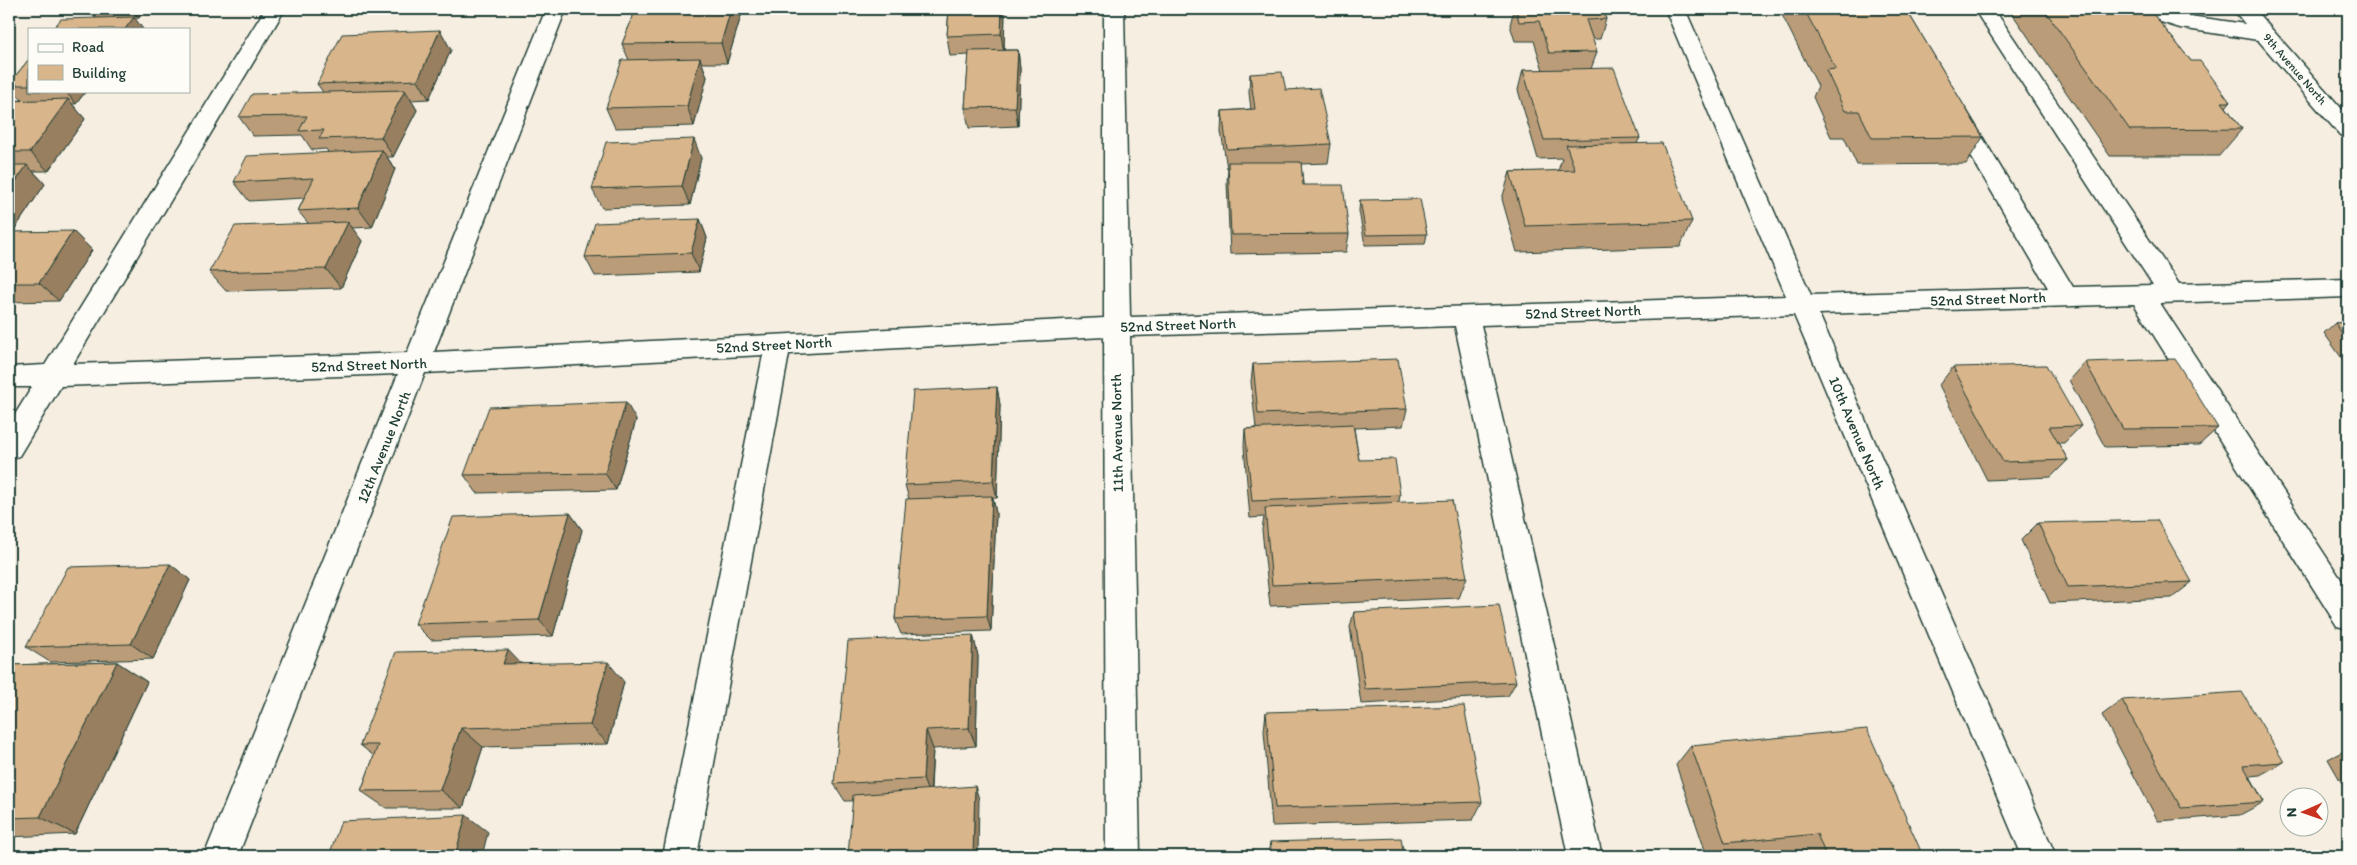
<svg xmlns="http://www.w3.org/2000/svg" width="2357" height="865" font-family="Itim,sans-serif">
	<rect width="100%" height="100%" fill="#f6eee1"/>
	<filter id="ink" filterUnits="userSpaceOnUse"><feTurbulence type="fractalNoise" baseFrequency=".02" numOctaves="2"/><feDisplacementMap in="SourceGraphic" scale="10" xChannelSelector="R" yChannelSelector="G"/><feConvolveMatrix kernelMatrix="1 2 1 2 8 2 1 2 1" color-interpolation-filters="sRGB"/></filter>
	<g filter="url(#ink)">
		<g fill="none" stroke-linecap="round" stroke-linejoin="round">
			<defs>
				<path id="minor" d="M265,9h20l-212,355 334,-11 139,-344h20l-132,343 670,-34v-309h20l6,308 656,-21 -121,-287h20l126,286 237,-7 -101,-173 3,-5 8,-2 8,2 107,177 80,-2 -179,-276h20l185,275 169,-5v18l-188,6 188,287v39l-11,-3 -203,-322 -315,10 237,542h-34l-228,-541 -313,10 121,531h-34l-113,-530 -325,10 10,520h-34l-2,-519 -315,17 -92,502h-34l100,-501 -338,18 -187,483h-34l194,-482 -337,12 -42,70 -10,3v-35l23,-37h-23v-20l36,-2z
					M2132,9h31l20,6 62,9 -12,-15h21l94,107v22l-8,-3 -82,-95 -78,-12 -45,-14z"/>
			</defs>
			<use href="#minor" stroke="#1f3d34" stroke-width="3"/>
			<use href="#minor" fill="#fdfcf7" fill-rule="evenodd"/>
		</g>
		<path fill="#bb9c78" stroke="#1f3d34" d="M88,9h57l-6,9 -4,1 -40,-1z
			M412,9h25l-25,1z
			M636,9h107l-16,54h-25l5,14 -13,49 -79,2 -9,-20 23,-48 -7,-16z
			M949,9h56l-1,41h14l2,19 -2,57 -49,2 -4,-20 4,-53 -19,1 -3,-20z
			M1514,9h88l4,10 -6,20h-8l5,13 -6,17 49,69 -3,5 55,78 -12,26 -163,5 -15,-53 8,-27 48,-1 4,-13 -24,1 -20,-69 5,-20h20l-9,-29h-19l-5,-16z
			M1769,9h137l77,128 -17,27 -109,1 -13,-28h-13l-18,-40 5,-11 -39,-77z
			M2009,9h140l42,52 39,41 -4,5 16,22 -23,27h-109z
			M440,30l11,20 -22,49 -18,1 6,10 -24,47h-6l8,12 -23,58 -20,1 10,13 -21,47 -115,3 -17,-19 99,-49 -10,-12 6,-13 -55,3 -15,-19 94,-30 -2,-3 -14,1 -10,-15 -49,1 -14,-19 84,-25 -6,-8z
			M29,59v32h57l-10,13h-4l13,15 -37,52h-15l12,13 -31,46h-5v-129l13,-1 -13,-14v-2z
			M1250,74l36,16 45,54 -3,19 -27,1 2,21 46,49 -3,18 -116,2 -3,-72 1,-14h-1l-6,-37 1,-20 29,-2 -2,-16z
			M701,158l-11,47 -88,3 -10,-19z
			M1360,200l67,34 -2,10 -60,1 -6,-34z
			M700,219l7,19 -8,34 -104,4 -10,-19z
			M9,232l83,18 -33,51 -50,1z
			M2348,322v45l-24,-34 11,-10z
			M2085,362l133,66 -19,17 -94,2 -36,-67z
			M1253,364l154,45 -4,17 -49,2 5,32 41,35 -1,7 68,75 -8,21 -189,8 -8,-76 2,-13 -14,1 -6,-72 1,-17 11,-1 -5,-46z
			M1953,367l128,59 -17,17h-6l10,17 -17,17 -64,3 -48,-95z
			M997,387l3,18 -3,93h-4l3,15 -5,118 -90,3 -6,-15 14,-120 -4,-14z
			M636,420l-20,70 -139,3 -13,-18z
			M570,513l12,17 -29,106 -122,4 -16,-16z
			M2038,523l154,59 -20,16 -122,5 -29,-63z
			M170,564l20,16 -37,79 -103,3 -24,-15z
			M1354,612l162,70 -8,14 -147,8 -11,-77z
			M973,635l5,21 -2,90 -43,3 -2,40 48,10 -134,2 -11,-17z
			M117,662l30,20 -72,152 -66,3v-172z
			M521,663l103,19 -16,62 -125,3 -20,61h-77l-25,-17 13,-35 -14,-11z
			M2122,700l162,62 -24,13 -10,1 14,26 -24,13 -82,6 -56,-106z
			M1266,712l216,90 -9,18 -201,6 -8,-95z
			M1691,746l232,110h-123l-2,-5 -58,5h-33l-31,-91z
			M2342,752h6v42l-20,-35z
			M1270,842l134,14h-136z"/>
		<path fill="#987f61" stroke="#1f3d34" d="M131,9h14l-6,9z
			M731,9h12l-16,54 -6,-20z
			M1002,9h3l-1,45 -3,-20z
			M134,17l9,12h-18z
			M440,30l11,20 -22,49 -11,-19z
			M1018,50l2,19 -2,57 -3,-19z
			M700,58l7,19 -13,49 -7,-20z
			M405,90l12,20 -24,47 -12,-20z
			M65,91h21l-10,13z
			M68,99l17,20 -37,52 -18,-19z
			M694,139l7,19 -11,47 -8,-19z
			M382,150l13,19 -23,58 -14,-19z
			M27,165l18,19 -31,46 -5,-5v-34z
			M700,219l7,19 -8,34 -8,-19z
			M348,222l14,19 -21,47 -15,-19z
			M73,231l19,19 -33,51 -20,-18z
			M997,387l3,18 -3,93 -4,-17z
			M626,402l10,18 -20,70 -11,-17z
			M992,496l4,17 -5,118 -4,-15z
			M570,513l12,17 -29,106 -14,-16z
			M170,564l20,16 -37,79 -22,-15z
			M973,635l5,21 -2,90 -7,-18z
			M508,650l19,20 -24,-6z
			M117,662l30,20 -72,152 -35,-17z
			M608,662l16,20 -16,62 -18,-19z
			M461,728l22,19 -20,61 -23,-18z
			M926,730l7,19 -3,48 -7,-18z
			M975,786l4,13 -1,57h-5z
			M466,815l22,17 -6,24h-27z
			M31,853l7,3h-9z"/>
		<path fill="#d9b58b" stroke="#1f3d34" d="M636,9h95l-10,34 -99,1z
			M949,9h53l-1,25 -54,2z
			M1516,9h86l4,10 -20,1 11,32 -48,1 -10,-32 -20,1z
			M1804,9h102l77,128 -111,1 -13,-27h-14l-19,-41 10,-1z
			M2044,9h105l42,52h9l30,41h-8l20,27 -112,1z
			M134,17l-9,12h-72l8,-10z
			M440,30l-22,50 -101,4 25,-50z
			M1018,50l-3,57 -50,1 4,-57z
			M700,58l-13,48 -81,2 16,-48z
			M29,59v26h-20v-1z
			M1614,68l26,70 -96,2 -21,-70z
			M1282,72l4,18 33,-2 12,56 -104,5 -5,-38 33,-2 -5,-35z
			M405,90l-24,47 -62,2 5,-9 -25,1 8,-15 -68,1 13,-23z
			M68,99l-38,53h-21v-51z
			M694,139l-12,47 -90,3 14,-47z
			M1662,143l30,78 -167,5 -15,-54 65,-2 -9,-25z
			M382,150l-24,58 -60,3 16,-33 -80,4 13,-26z
			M1228,162h73l2,23h40l6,49 -118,1z
			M9,165h18l-18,26z
			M1420,199l7,35 -61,1 -6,-35z
			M700,219l-9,34 -106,4 10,-34z
			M348,222l-22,47 -117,3 26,-46z
			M73,231l-34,52h-30v-51z
			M2348,322v20l-13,-19z
			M1398,359l9,50 -149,5 -5,-50z
			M2175,359l43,69 -95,1 -38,-67z
			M2046,365l35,61 -32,1 19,33 -65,2 -50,-95z
			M997,387l-4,94 -88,4 8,-94z
			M626,402l-21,71 -141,2 25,-68z
			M1353,424l6,36 36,-1 5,36 -148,6 -7,-72z
			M992,496l-5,120 -92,3 11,-120z
			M1452,500l15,77 -195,8 -7,-77z
			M570,513l-31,107 -124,4 38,-107z
			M2157,520l35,62 -124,5 -30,-64z
			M170,564l-39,80 -105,3 42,-80z
			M1499,605l17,77 -151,7 -11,-77z
			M973,635l-4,93 -43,2 -3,49 -89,5 14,-143z
			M508,650l-5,14 105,-2 -18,63 -129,3 -21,62 -79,1 17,-46h-18l36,-93z
			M117,662l-77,155 -31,1v-153z
			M2242,692l42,70 -41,3 21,37 -83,6 -59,-108z
			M1464,706l18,96 -207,6 -9,-96z
			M1867,729l56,127h-97l-9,-22 -92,9 -34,-97z
			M2342,752h6v11z
			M975,786l-2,70h-125l5,-61z
			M466,815l-11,41h-126l12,-35z
			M1401,838l3,18h-132l-2,-14z
			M31,853l-2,3h-20v-2z"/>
	</g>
	<g text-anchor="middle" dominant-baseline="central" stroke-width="5" stroke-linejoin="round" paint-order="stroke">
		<g font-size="12" fill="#1f3d34" stroke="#fdfcf7">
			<text transform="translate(2295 69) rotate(49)">9th Avenue North</text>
		</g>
		<g font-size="15" fill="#1f3d34" stroke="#fdfcf7">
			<text transform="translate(1988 299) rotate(-2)">52nd Street North</text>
			<text transform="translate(1583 312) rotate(-2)">52nd Street North</text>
			<text transform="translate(1178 325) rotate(-2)">52nd Street North</text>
			<text transform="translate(774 345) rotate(-3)">52nd Street North</text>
			<text transform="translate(369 365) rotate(-2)">52nd Street North</text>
			<text transform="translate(1117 433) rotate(-91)">11th Avenue North</text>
			<text transform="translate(1857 433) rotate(67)">10th Avenue North</text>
			<text transform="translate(384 447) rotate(-68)">12th Avenue North</text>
		</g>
	</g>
	<rect width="2357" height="865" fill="none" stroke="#fdfcf7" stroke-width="30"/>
	<rect x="15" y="15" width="2327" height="835" fill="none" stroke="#1f3d34" stroke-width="2" filter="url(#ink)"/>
	<rect x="28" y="28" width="162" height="65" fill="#fdfcf7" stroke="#a4b0a9"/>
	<rect x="38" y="44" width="25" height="8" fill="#fdfcf7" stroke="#a4b0a9"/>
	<text x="72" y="52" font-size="15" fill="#1f3d34">Road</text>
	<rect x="38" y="65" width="25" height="15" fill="#d9b58b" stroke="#a4b0a9"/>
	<text x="72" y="78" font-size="15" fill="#1f3d34">Building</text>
	<g transform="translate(2304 812) rotate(268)"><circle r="24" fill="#fdfcf7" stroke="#a4b0a9"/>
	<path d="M0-4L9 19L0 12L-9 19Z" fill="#c8321e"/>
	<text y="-8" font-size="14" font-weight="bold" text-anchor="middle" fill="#1f3d34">N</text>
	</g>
</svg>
